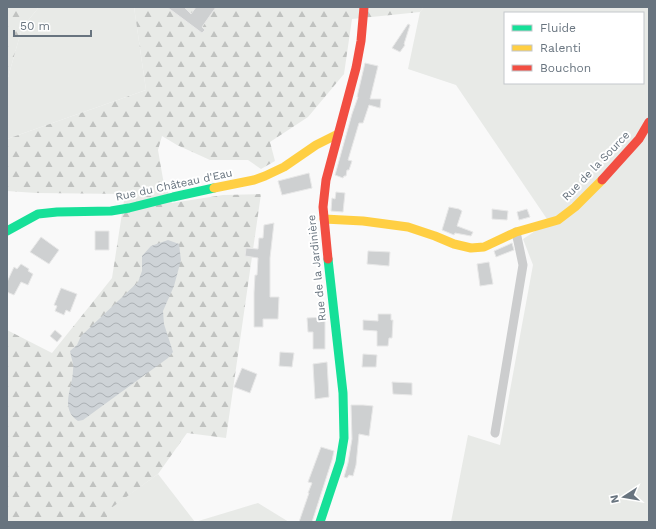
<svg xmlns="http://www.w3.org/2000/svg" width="656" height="529" font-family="'Work Sans',sans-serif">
	<defs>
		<pattern id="forest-firs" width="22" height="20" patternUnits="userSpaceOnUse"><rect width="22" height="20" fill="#e8eae7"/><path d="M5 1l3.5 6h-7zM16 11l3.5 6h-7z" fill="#c0c2c0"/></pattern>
		<pattern id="water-waves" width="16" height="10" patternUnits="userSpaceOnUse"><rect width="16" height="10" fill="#ced3d7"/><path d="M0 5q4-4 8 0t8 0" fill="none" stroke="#abb0b4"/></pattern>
	</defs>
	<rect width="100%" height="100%" fill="#f9f9f9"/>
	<path fill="#e8eae7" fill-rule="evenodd" d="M39,7h95l12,83 -139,49v-58l15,-53z
		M424,7h225v515h-198l17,-87 32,10 33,-180 -10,-26 26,-17 -93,-137 -48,-16 12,-57zM505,13h138v70h-138z
		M158,474l37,48 63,-19 31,19h-182l-1,-11z"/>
	<path fill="url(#forest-firs)" d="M7,7h32l-17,21 -15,53z
		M134,7h290l-4,5 -68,7 -8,55 -36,43 -38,25 5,19 -14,8 -13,-9h-38l-33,-15 -15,-9 -4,14 5,29 9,24 51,-8 38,-1 -35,244 -39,-5 -29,41 -51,37v11h-100v-192l45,23 60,-75 13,-84 -89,-1 -29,-2v-52l139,-49z"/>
	<path fill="url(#water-waves)" d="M168,240l11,4 2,16 -7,26 -11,25 1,13 9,28 -5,6 -85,62 -5,1c-19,-13 -5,-33 -5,-51 1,-6 -2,-13 -3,-19l7,-6 4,-9 57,-54 4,-11v-15l9,-10z"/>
	<path fill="#ced0d1" stroke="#e8e8e8" d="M167,7h17l7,7 5,-7h20l-14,20 3,3 -3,3z
		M408,24l2,1 -6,19 1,1 -5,7 -8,-4z
		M365,63l13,3 -8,33h11l-1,9 -11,-3 -6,18h-4l-11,37 4,1 -3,9h-2l-1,6h-2l-1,2 -8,-3 17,-61 6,-17h-1z
		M309,173l3,15 -30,7 -4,-14z
		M336,192l9,1 -2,19 -12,-1 1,-13 3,1z
		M449,207l10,2 3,2 -5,15 16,6 -2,4 -16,-3 -1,2 -12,-5z
		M492,209l16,2 -1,9 -15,-1z
		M527,209l3,8 -11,3 -2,-8z
		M316,215l2,29 -4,1 -5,-29z
		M274,223l-4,35v39h9l-1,22h-15v8h-9v-34l1,-18h2l1,-17 -13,-2 1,-8 12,1 1,-11h4l1,-13z
		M95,231h14v19h-14z
		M41,237l18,13 -10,14 -19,-12z
		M512,243l2,7 -18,7 -2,-6z
		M368,251l22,1 -1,14 -22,-2z
		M489,262l4,22 -13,2 -3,-22z
		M21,264l8,5 -1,2 5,3 -5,11 -7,-3 -7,13 -7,-3v-10l7,-15 3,2z
		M61,288l16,6 -7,18 -4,-2 -2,5 -9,-4 2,-5 -3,-1z
		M378,314h13v6h2l-1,18h-3l-1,8h-11v-15l-14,-1v-10l15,1z
		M325,317v32h-12v-17h-5l-1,-14z
		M55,330l7,6 -5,6 -7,-6z
		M280,352l14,1 -2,14 -13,-1z
		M363,354l14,1 -1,12h-14z
		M327,362l2,35 -14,2 -2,-35z
		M242,368l15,6 -7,19 -16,-6z
		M392,382l20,1v12l-19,-1z
		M351,405h12l10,1 -4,30 -10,-2 -3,31 -3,11 -4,-1 -2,3 -3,-1 4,-14 4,-24z
		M321,447l13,4 -2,9 -20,62h-13l10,-29h-1l4,-10 -4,-1z"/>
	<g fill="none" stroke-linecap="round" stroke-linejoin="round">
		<path stroke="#cccdce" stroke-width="9" d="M495,433l28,-168 -7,-33"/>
		<path stroke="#16e098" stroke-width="9" d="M7,231l31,-17 19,-2 54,-1 18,-3 44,-11 41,-9
			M320,522l20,-60 4,-24 -1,-45 -15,-134"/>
		<path stroke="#ffcf43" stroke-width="9" d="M214,188l40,-8 11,-4 19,-9 32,-22 22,-11
			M324,219l39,2 45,6 27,9 19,8 17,4 13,-1 32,-15 42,-12 17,-13 27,-27"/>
		<path stroke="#f24e42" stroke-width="9" d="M602,180l37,-41 10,-17
			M328,259l-5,-52 3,-27 30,-112 5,-27 3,-34"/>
	</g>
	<g text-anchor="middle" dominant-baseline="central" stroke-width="4" stroke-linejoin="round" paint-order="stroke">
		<g font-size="11" fill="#68747f" stroke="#fff">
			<text transform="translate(596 166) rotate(-46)">Rue de la Source</text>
			<text transform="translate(174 185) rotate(-12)">Rue du Château d'Eau</text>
			<text transform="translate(317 268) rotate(-96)">Rue de la Jardinière</text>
		</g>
	</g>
	<rect width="656" height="529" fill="none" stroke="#68747f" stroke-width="16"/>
	<rect x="504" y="12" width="140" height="72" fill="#ffffff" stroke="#c3c7cc"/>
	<rect x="512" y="25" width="20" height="6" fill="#16e098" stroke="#c3c7cc"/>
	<text x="540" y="32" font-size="12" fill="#68747f">Fluide</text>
	<rect x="512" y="45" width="20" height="6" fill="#ffcf43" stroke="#c3c7cc"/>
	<text x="540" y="52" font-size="12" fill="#68747f">Ralenti</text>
	<rect x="512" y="65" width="20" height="6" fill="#f24e42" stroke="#c3c7cc"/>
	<text x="540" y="72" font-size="12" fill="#68747f">Bouchon</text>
	<g transform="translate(624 497) rotate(258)" stroke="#ffffff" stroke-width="3" paint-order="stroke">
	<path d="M0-3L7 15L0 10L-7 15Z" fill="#68747f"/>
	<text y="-6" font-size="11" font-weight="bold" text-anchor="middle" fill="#68747f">N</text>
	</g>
	<path d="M14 30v6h77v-6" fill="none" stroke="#68747f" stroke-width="2"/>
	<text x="20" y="30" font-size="12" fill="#68747f" stroke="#ffffff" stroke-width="3" paint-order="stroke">50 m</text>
</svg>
